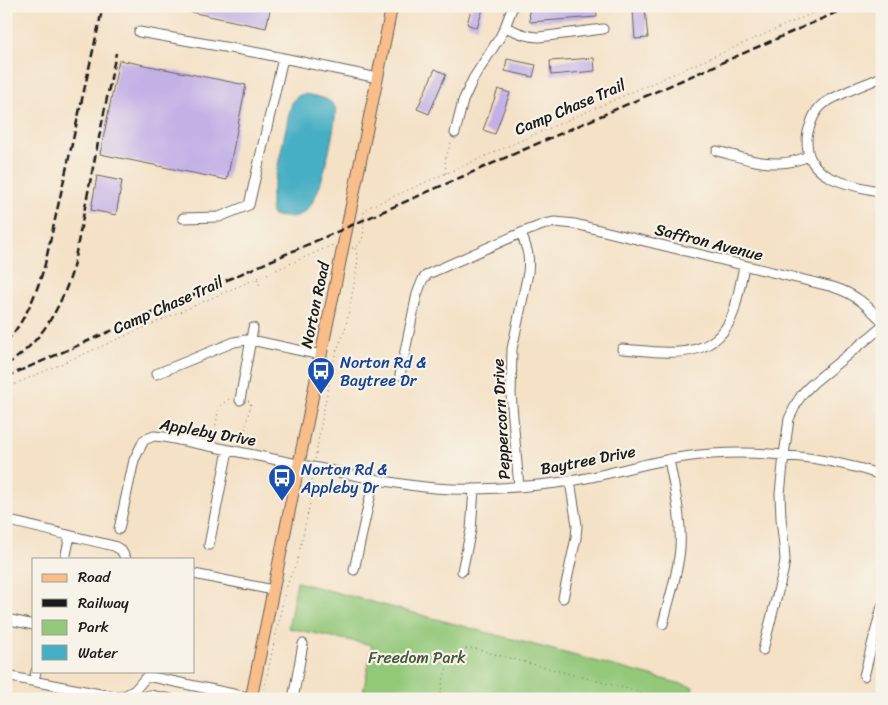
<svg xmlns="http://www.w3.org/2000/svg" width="888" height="705" font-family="Sriracha,sans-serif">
	<rect width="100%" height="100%" fill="#f7f3e8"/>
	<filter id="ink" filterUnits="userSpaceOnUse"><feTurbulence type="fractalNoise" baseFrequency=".02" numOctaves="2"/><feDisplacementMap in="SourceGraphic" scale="10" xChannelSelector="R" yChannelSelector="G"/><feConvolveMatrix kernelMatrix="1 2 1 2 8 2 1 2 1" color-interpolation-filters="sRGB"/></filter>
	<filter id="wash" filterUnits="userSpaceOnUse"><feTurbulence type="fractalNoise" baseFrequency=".0096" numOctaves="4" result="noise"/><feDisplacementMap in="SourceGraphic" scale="20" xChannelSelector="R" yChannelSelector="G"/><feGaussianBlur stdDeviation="1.12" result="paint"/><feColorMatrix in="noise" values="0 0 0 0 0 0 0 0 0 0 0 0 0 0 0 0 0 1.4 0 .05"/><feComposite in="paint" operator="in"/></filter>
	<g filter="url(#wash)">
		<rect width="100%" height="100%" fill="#f4e1c6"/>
		<path fill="#93c879" stroke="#58724a" d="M297,582l396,105 -3,12h-328l10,-54 -84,-17z"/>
		<path fill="#46afc5" stroke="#316670" d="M305,94c12,3 27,3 31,16 -2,22 -14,87 -30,101 -9,8 -22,6 -33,5l-2,-8v-10l19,-89c3,-9 5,-14 15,-15z"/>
		<g id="blocks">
			<path fill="#c3b1e6" d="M176,6h95l-5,22 -90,-19z
				M472,6h12l-7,22 -10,-4z
				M567,6h29l1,11 -67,5 -1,-13z
				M645,9l3,29 -13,1 -2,-29z
				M594,58l1,13 -44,4 -1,-14z
				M507,59l29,6 -3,12 -28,-6z
				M119,60l127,25 -19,95 -127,-26z
				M435,69l11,5 -17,40 -12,-5z
				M498,89l12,4 -15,41 -12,-4z
				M97,176l25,5 -6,34 -25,-5z"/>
		</g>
	</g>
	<g filter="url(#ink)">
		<use href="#blocks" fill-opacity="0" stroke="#686158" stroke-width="1"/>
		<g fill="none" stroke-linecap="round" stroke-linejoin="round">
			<defs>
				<path id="minor" d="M505,27c12,5 22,10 34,10l64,-8
					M139,32l125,22 114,24
					M882,77c-18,8 -45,17 -60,28 -8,7 -11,17 -14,27 -2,7 -1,13 0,19 6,31 50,35 74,41
					M455,133l8,-32 10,-22 27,-42 5,-10 8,-21
					M717,151c20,5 41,13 62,12 10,0 20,-3 30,-7
					M183,218l36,-1 30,-12 34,-147
					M622,349c43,3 94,15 112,-38 4,-14 7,-30 10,-45
					M156,374l78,-32 12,-2h5l70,15
					M400,375l17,-81 6,-15 5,-5 93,-41 24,-9 10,-2 20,2 258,63c22,7 33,17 49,34
					M240,400l13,-72
					M519,487l-8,-93 1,-45 16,-76c2,-18 -1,-24 -7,-40
					M6,520l108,26 7,4 5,9
					M119,529l15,-69 10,-20 10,-4 10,1c58,11 116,24 174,35 45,9 91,19 138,17 31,-1 63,-3 94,-8 38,-6 76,-19 114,-24 63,-9 138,-2 198,18
					M209,545l19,-95
					M65,559l5,-23
					M354,570l20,-91
					M462,571l9,-41 3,-41
					M194,574l79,16
					M563,598l13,-60 1,-13 -7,-44
					M6,619l28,6
					M663,624c6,-25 15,-50 17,-76 2,-30 -6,-60 -11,-89
					M763,650l20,-78 2,-12 -1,-14 -3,-28 -1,-24 4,-39 5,-36 8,-17 6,-9 10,-10 69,-56
					M6,676l94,18 18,2h6l11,-6 12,-14
					M147,676l110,23
					M864,676l18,-70
					M34,681l2,-10
					M145,699l4,-4 21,4
					M293,699l10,-55"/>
				<path id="major" d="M251,699l141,-693"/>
			</defs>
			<use href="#minor" stroke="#686158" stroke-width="11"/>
			<use href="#major" stroke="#686158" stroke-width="13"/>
			<path stroke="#686158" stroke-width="1" stroke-dasharray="1 4" stroke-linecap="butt" d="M446,173l-1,-13 7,-20
				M352,248c10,-2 12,-13 12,-23 0,-4 -2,-8 0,-12 1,-3 2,-4 5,-6l460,-201
				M257,279l4,9
				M6,388l327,-143
				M214,435l5,-28 10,-8 3,1
				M242,444l9,-42 -3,-1
				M315,459l9,-51 11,-53 8,-20 3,-9 10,-52 2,-15 -3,-11
				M263,694l22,-102 6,-18 6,-12 15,-68v-19
				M439,699c5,-20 7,-49 32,-51l165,43 13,8"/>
			<use href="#minor" stroke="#fff" stroke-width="9"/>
			<use href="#major" stroke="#f8bd89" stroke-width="11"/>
			<path stroke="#1c1c1c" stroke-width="2.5" stroke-dasharray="8 4" stroke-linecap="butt" d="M6,342c20,-22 31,-50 39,-78l58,-258
				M6,365c34,-21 54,-56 66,-93l44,-219
				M6,377l845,-371"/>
		</g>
	</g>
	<defs>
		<symbol id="bus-pin" viewBox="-11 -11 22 30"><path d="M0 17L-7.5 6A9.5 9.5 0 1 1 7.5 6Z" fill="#1a4fb4" stroke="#f7f3e8"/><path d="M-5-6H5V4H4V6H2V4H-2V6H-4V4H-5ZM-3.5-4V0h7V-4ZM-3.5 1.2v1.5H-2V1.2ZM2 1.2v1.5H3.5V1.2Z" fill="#fff"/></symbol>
	</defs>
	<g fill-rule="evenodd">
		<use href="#bus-pin" x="305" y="355" width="32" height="43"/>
		<use href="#bus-pin" x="266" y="462" width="32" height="43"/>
	</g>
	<g text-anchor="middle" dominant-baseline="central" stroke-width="4.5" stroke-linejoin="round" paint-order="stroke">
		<g font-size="16" fill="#1c1c1c" stroke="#f7f3e8">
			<text transform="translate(570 107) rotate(-23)">Camp Chase Trail</text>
			<text transform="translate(709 242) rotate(14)">Saffron Avenue</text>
			<text transform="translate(168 305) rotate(-24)">Camp Chase Trail</text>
			<text transform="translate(315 305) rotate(-78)">Norton Road</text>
			<text transform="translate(501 419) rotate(-93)">Peppercorn Drive</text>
			<text transform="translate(208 432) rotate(10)">Appleby Drive</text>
			<text transform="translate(588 460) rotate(-11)">Baytree Drive</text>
		</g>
		<g font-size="16" fill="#164399" stroke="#f7f3e8" text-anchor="start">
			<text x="340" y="362">Norton Rd &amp;<tspan x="340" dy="18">Baytree Dr</tspan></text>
			<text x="301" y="469">Norton Rd &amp;<tspan x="301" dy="18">Appleby Dr</tspan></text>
		</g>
		<g font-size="16" fill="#46583d" stroke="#f7f3e8">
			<text x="417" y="657">Freedom Park</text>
		</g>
	</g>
	<rect width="888" height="705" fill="none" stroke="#f7f3e8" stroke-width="25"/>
	<rect x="32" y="558" width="162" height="115" fill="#f7f3e8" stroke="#9f9d96"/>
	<rect x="42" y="574" width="25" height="8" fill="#f8bd89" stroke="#9f9d96"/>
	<text x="78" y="582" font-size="15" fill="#1c1c1c">Road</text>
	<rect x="42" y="599" width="25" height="8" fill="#1c1c1c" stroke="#9f9d96"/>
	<text x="78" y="608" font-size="15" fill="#1c1c1c">Railway</text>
	<rect x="42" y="620" width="25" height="15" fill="#93c879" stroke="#9f9d96"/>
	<text x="78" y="632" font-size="15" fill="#1c1c1c">Park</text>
	<rect x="42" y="645" width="25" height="15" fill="#46afc5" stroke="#9f9d96"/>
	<text x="78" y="658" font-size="15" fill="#1c1c1c">Water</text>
</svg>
